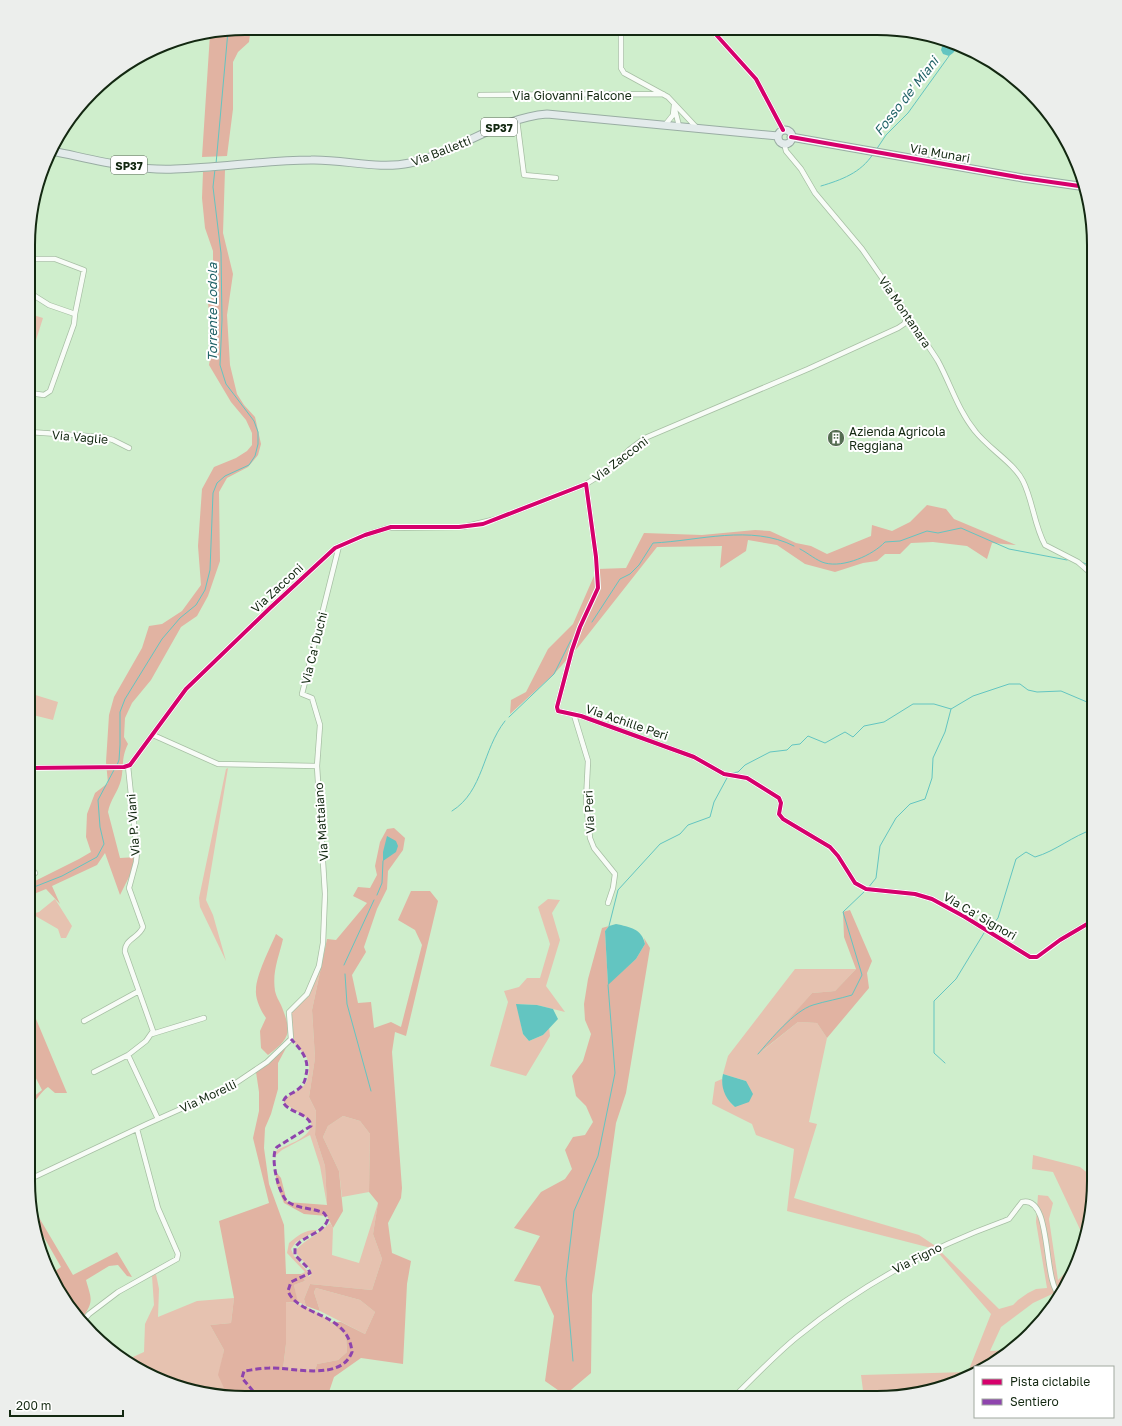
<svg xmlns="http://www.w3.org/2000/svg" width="1122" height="1426" font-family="'Golos Text',sans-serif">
	<rect width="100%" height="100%" fill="#cfeecc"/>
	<path fill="#e6c2b0" d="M30,314l13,4 -13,41z
		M29,693l29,9 -5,18 -24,-6z
		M228,768l-22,132 7,15 13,46 -26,-54 -1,-9 27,-129z
		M55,899l17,27 -6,12h-5l-3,-9 -26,-15 7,-2z
		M548,899l12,1 -8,13 8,27 -14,46 19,26 -28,-7 -20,-1 6,30 6,7 14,-6 6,-8 1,9 -24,40 -36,-10 18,-64 -4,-11 15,-4 8,-9h13l10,-34 -12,-37z
		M321,967l-9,43 3,48 -6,39 7,14 -1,24 10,31 2,39 -7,-39 -10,-31 -28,15 -7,6 2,-6c12,-6 37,-13 34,-29l-27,-18c1,-10 19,-11 23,-23 8,-27 -8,-25 -15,-42 -2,-7 -2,-17 -3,-25l19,-16z
		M795,969h61l-21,22 -23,2 -51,59 37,-30 19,1 10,15 -18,84 8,2 -23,74 125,37 15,10 65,64 14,-4 5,-5 10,-7 8,-4 11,-1 -11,-66 2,-27 10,1 5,7 -4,16 9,61 10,-10 5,-1 -8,19 -32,15 -32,24 -11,24 20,-1 -22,17h-13v6l-42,18 -42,7h-27l-3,-23 107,-3 23,-58 -56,-65 -148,-38 7,-62 -38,-14 -4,-11 -40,-20 3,-22 7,-3c1,11 4,21 13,28l11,-26 -23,-7 5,-18z
		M343,1116l17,5 10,13 -1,58 -27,5 -3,-26 -16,-34 5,-11z
		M1033,1155l47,12 14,11v17l-9,45 -32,-68 -21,-3z
		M378,1203l-5,31 9,25 -10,31 -62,-6 -6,15 2,7 -9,-5 -3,-16 11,-4 -4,-7 4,-2 -18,-19 2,-10c9,-8 17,-14 29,-13l-22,12 -5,7 3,7 15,17 -1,4 3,-2v-5l-14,-16 -1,-4c10,-11 24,-17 34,-27l3,5 -1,27 27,8z
		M156,1274l3,15 -1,28 39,-16 37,-3 -3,25 -21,2 14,25 -5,25 9,22 -52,-10 -52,-26 20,-9 1,-28 9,-19 -2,-29z
		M316,1288l44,12 15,12 -10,22 -45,-23 -6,-19z
		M286,1302c23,1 45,19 60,34l1,16 -9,8 -21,4 -2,7 -32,-2 3,-25z"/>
	<path fill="#e1b3a2" d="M245,28h6l-2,14 -11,10 -5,10v47l-6,47 -25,1 8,-123z
		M225,170l-2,63 10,41 -6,41 3,50 7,29 7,11 11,12 6,27 -3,11 -10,12 -21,11 -8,14 1,69 -12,35 -11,20 -16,11 -30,53 -19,23 -7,15 -1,19 4,7c-7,14 -4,23 -7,36 -3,12 -11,20 -13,32l12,46 17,-1 -3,10 -14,28 -15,-42 -8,12 -45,21 8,18 -14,-15 -17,7v-12l50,-25 12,-7 -5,-15 1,-23 8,-21 13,-10 -2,-21 3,-47 5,-18 28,-49 7,-22 13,-2 20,-13 19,-26 -3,-39 4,-57 12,-22 22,-9 11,-7 5,-6v-12l-6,-13 -15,-18 -22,-37 6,-38 -6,-16 -1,-8 5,-7v-45l-8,-23 -3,-30 1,-26z
		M927,505l19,4 8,10 62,26 -24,-2 -5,16 -20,-13 -34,-4 -22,1 -11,11h-15l-8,7 -14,2 -28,9 -30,-8 -28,-19 -29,-5 -2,11 -26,17 2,-22 -65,1 -78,99 -25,28 -44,40 1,-14 15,-8 22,-43 25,-25 24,-55 29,-1 18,-35 58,2 53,-5 15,1 26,12 15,3 16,8 44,-18 1,-11 20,6 18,-9z
		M394,828l11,10 -2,12 -15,21 -1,18 -10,20 -13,38 2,5 -14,23 6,28 13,-1 3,26 17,-6 10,5 21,-82 -7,-15 -17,-10 13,-29h19l8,10 -32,135 -11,-4 -3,20 10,136 -1,10 -13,25 4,30 19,8 -4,23 -4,80 -42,-6 -27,19 -7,21 -99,-1 -10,-22 6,-25 -14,-25 21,-2 3,-25 -15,-77 50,-18 -16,-65 6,-27v-19l-3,-20 30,-24 -8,15v26l-7,25 -6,14 -1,20 5,36 15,41 2,49h15l4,7 -11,4 4,18 -12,-1v42l-3,25 32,2 2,-7 21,-4 9,-8 -1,-16 -15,-14h10l24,12 10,-22 -15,-12 -44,-12 -2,4 6,19 -14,-5 -2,-7 6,-15 62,6 10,-31 -9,-25 5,-31 -9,-11 1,-58 -10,-13 -17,-5 -15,10 -5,11 16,34 4,40 -10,17 -6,-12 -23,-2 -20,-11 -8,-20v-11l5,6 6,24 40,3 -2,-39 -10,-31 1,-24 -7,-14 6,-39 -3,-48 15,-71 9,1 31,-37 -14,-7 5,-9 12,1 7,-13 -2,-9 5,-24 7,-13z
		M850,910l22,51 -5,12 2,15 -42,50 -10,-15 -19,-1 -40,32 54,-61 23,-2 21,-22 -12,-32 -1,-25z
		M609,926l-4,5 3,53 28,-25 9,-15 -1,-6 6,10 -24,145 -10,30 -24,172 -1,78 -26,22 -20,-14 9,-65 -14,-30 -26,-5 26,-45 -26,-8 27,-36 24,-13 7,-10 -7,-19 8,-13 12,-2 8,-13 -7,-16 -10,-10 -4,-20 11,-15 8,-27 -6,-14 -1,-16 4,-25 14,-51z
		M276,934l7,5c-4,18 -11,32 -8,52 1,5 4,10 6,14 11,27 10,33 -13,50l-7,-7 -1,-17 6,-13c-5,-7 -11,-19 -10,-28 0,-15 14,-42 20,-56z
		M28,1015l8,4 31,74h-12l-7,-6c-8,5 -11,14 -20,21v-7l14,-11 -14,-27z
		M31,1204l42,71 44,-23 15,25 -5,-1 -9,-11 -9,1 -23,14c6,21 8,21 -5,40l-15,-20 -8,-22 -5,1 -2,-5 10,-7 -28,-49z"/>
	<path fill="#63c5c1" d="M944,40l16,4v1l-7,8 -4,3 -6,-2 -2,-4z
		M387,836l9,5 2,5 -2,6 -13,9v-9z
		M616,924c14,3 26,5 29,20l-9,15 -28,26 -3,-54 4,-5z
		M516,1004l21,1 16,4 5,10 -15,16 -14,6 -6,-7z
		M723,1074l23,7 7,13 -4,8 -14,5c-10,-8 -15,-21 -12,-33z"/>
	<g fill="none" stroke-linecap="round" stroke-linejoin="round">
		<path stroke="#63c5c1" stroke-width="1" d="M876,150l10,-15 22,-22 41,-57
			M216,164l12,-133
			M821,186c20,-6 40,-13 52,-32
			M1087,305l7,-1
			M800,549c8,4 17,12 25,14 19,5 48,-8 60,-21l15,-1 27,-10 11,2 23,-5 48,21 58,11
			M1081,562l13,5
			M592,622l28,-43 10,-5 9,-9 14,-22c45,-2 98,-19 141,3
			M509,717l45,-43 17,-34
			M117,765l2,-5 1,-15v-33l5,-13 37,-60 18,-21 16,-13 9,-15 5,-20 3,-77 4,-10 8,-7 24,-11 6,-9 3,-12v-12l-4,-11 -28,-37 -6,-19 2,-45 -1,-67 -8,-66 2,-18
			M732,773l6,-1 7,-7 25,-13 17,-2 5,-5 8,-1 8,-8 17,7 20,-11 8,5 11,-11 20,-4 29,-18h21l17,5 22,-13 36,-12h11l8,6 9,2 24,-1 33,14
			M452,811c32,-20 30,-61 53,-90
			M868,888l8,-10 4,-32 16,-28 14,-14 15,-5 7,-21 1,-20 12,-26 6,-23
			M29,889l33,-13 35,-19 7,-13 -4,-17 -2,-27 16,-30
			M377,895l5,-12 1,-22
			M609,926l9,-36 42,-46 20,-10 8,-9 22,-8 4,-15 13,-24
			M989,929l9,-11 18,-59 10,-7 9,5c21,-6 37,-21 59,-28
			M344,965l30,-65
			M345,974l2,30 24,87
			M758,1054c13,-15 36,-43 55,-49 13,-4 26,-6 39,-10l10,-20 -19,-63 22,-21
			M945,1063l-11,-10v-52l22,-22 28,-46
			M1063,1288l3,-1
			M573,1361l-7,-82 8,-68 24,-55 17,-83 -7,-88"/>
		<defs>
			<path id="minor" d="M621,29v39l3,5 44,24 29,31
				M711,29l45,50 27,51
				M480,95l183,-1
				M675,110l4,16
				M517,120l7,55 32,3
				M665,125l8,-10 1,-10
				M784,143l2,8 15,18 14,24 47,56 41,59c10,18 24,35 35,53 13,24 20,49 37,70 13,17 39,32 48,50 10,20 11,44 22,64l33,17 16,14
				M30,259h25l29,11 -9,44
				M30,393l14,2 6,-4 24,-67 1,-10 -26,-9 -19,-12
				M29,432l74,5 10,3 16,8
				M586,484l10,73 2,31 -18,39 -8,23 -15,57 1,4 23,5 113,41 30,17 23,4 32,20 2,5 -2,11 4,5 47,28 8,9 17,27 11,6 49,5 17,5 33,18 65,40h7l23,-17 34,-20
				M574,715l14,46 -2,40 4,37 4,10 21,26 -2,14 -5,15
				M153,735l65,29 99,2
				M128,766l9,86 -1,10 -7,26 14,39c-4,11 -19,12 -18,25l28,79 -7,10 -18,14 30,64
				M29,768l95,-1 6,-2 56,-76 84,-81 65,-60 30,-13 22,-7 76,-1 33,-8 90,-35 24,-15 19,-19 16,-12 163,-69 90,-41 6,-4 3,-6
				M29,865l6,8
				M84,1021l55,-30
				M152,1034l52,-16
				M94,1072l34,-17
				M28,1180l119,-56 83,-37 37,-25 24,-23 -2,-27 18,-18 12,-28 4,-23 2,-49 -8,-128 3,-41 -8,-27 -10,-4 37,-148
				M82,1322l7,-8 29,-22 59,-33 1,-5 -20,-46 -21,-79
				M733,1398c21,-21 42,-43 64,-61 64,-52 130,-88 207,-116l5,-2 13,-17c31,-7 20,79 38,94"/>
			<path id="primary" d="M778 137a7 7 0 1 1 14 0a7 7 0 1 1-14 0Z
				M791,137l232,41 63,9
				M52,151c40,8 82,20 123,18 45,-1 90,-9 136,-9 33,-1 67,10 99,3 48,-11 88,-45 137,-49l231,22"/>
		</defs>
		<use href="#minor" stroke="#a7bfa4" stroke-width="6"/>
		<use href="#primary" stroke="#99ada3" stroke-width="9"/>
		<use href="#minor" stroke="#f8fcf7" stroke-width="4.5"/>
		<use href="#primary" stroke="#e3ebeb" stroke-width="7"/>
		<path stroke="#8e44ad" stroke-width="3" stroke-dasharray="6 3" stroke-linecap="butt" d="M259,1398l-17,-20 2,-7c8,-1 17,-3 25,-3 23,-1 72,14 83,-16 -4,-41 -54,-35 -64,-61l3,-9 19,-9 -2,-5 -13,-13v-7c7,-13 28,-13 33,-29l-4,-6c-11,-5 -25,-4 -36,-11 -9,-6 -19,-46 -11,-55l34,-21c-1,-13 -23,-13 -28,-24 2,-7 9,-8 14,-12 6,-4 8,-8 9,-15 4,-16 -5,-25 -15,-36"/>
		<defs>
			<path id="cycleway" d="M711,29l45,50 27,51
				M791,137l232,41 63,9
				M29,768l95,-1 6,-2 56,-76 84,-81 65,-60 30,-13 26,-8h68l24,-3 103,-40 10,73 2,31 -18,39 -8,23 -15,57 1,4 23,5 113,41 30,17 23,4 32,20 2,5 -2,11 4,5 47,28 8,9 17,27 11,6 49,5 17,5 33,18 65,40h7l23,-17 34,-20"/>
		</defs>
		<use href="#cycleway" stroke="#fff" stroke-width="6"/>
		<use href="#cycleway" stroke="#d6006c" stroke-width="4"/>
	</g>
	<defs>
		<symbol id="building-disc" viewBox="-11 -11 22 22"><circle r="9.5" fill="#556d52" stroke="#fff"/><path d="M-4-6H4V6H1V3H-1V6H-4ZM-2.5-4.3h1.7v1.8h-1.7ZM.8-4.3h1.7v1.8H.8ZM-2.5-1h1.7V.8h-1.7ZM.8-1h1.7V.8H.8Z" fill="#fff"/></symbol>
	</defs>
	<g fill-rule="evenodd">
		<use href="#building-disc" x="826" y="428" width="20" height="20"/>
	</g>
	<g text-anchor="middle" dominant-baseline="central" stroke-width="4" stroke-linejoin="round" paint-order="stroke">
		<g fill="#fff" stroke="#5a6858" stroke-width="1">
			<rect x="481" y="118" width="36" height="18" rx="3"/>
			<rect x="111" y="156" width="36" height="18" rx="3"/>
		</g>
		<g font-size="11" font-weight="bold" fill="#132811">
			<text x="499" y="127">SP37</text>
			<text x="129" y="165">SP37</text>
		</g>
		<g font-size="12" fill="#132811" stroke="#fff">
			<text x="572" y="95">Via Giovanni Falcone</text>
			<text transform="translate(441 151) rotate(-21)">Via Balletti</text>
			<text transform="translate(940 153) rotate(10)">Via Munari</text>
			<text transform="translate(905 312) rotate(56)">Via Montanara</text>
			<text transform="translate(80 437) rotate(5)">Via Vaglie</text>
			<text transform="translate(620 459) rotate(-37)">Via Zacconi</text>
			<text transform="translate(277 588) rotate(-43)">Via Zacconi</text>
			<text transform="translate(314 648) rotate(-76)">Via Ca' Duchi</text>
			<text transform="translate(627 722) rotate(19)">Via Achille Peri</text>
			<text transform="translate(589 812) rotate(-93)">Via Peri</text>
			<text transform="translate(321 822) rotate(-94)">Via Mattaiano</text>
			<text transform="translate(133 825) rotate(-94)">Via P. Viani</text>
			<text transform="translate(980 916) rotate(30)">Via Ca' Signori</text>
			<text transform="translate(208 1096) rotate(-25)">Via Morelli</text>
			<text transform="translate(917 1258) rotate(-27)">Via Figno</text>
		</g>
		<g font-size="12" fill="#132811" stroke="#fff" text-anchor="start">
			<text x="849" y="431">Azienda Agricola<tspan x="849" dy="14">Reggiana</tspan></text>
		</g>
		<g font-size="13" font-style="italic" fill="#206267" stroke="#fff">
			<text transform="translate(906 96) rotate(-52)">Fosso de' Miani</text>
			<text transform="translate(212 312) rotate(-90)">Torrente Lodola</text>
		</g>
	</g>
	<path d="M0 0H1122V1426H0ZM245 35H877A210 210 0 0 1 1087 245V1181A210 210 0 0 1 877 1391H245A210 210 0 0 1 35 1181V245A210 210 0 0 1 245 35Z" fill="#eceeec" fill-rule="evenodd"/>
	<path fill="none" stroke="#132811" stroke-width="2" d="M245 35H877A210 210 0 0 1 1087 245V1181A210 210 0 0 1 877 1391H245A210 210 0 0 1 35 1181V245A210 210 0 0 1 245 35Z"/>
	<rect x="974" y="1366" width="140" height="52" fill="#ffffff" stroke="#a1a9a0"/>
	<rect x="982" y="1379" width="20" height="6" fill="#d6006c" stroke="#a1a9a0"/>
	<text x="1010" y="1386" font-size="12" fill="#132811">Pista ciclabile</text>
	<rect x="982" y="1399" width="20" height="6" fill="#8e44ad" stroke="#a1a9a0"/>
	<text x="1010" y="1406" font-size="12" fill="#132811">Sentiero</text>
	<path d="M10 1410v6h113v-6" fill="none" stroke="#132811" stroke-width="2"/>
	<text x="16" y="1410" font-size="12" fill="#132811" stroke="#ffffff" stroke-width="3" paint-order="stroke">200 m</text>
</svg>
